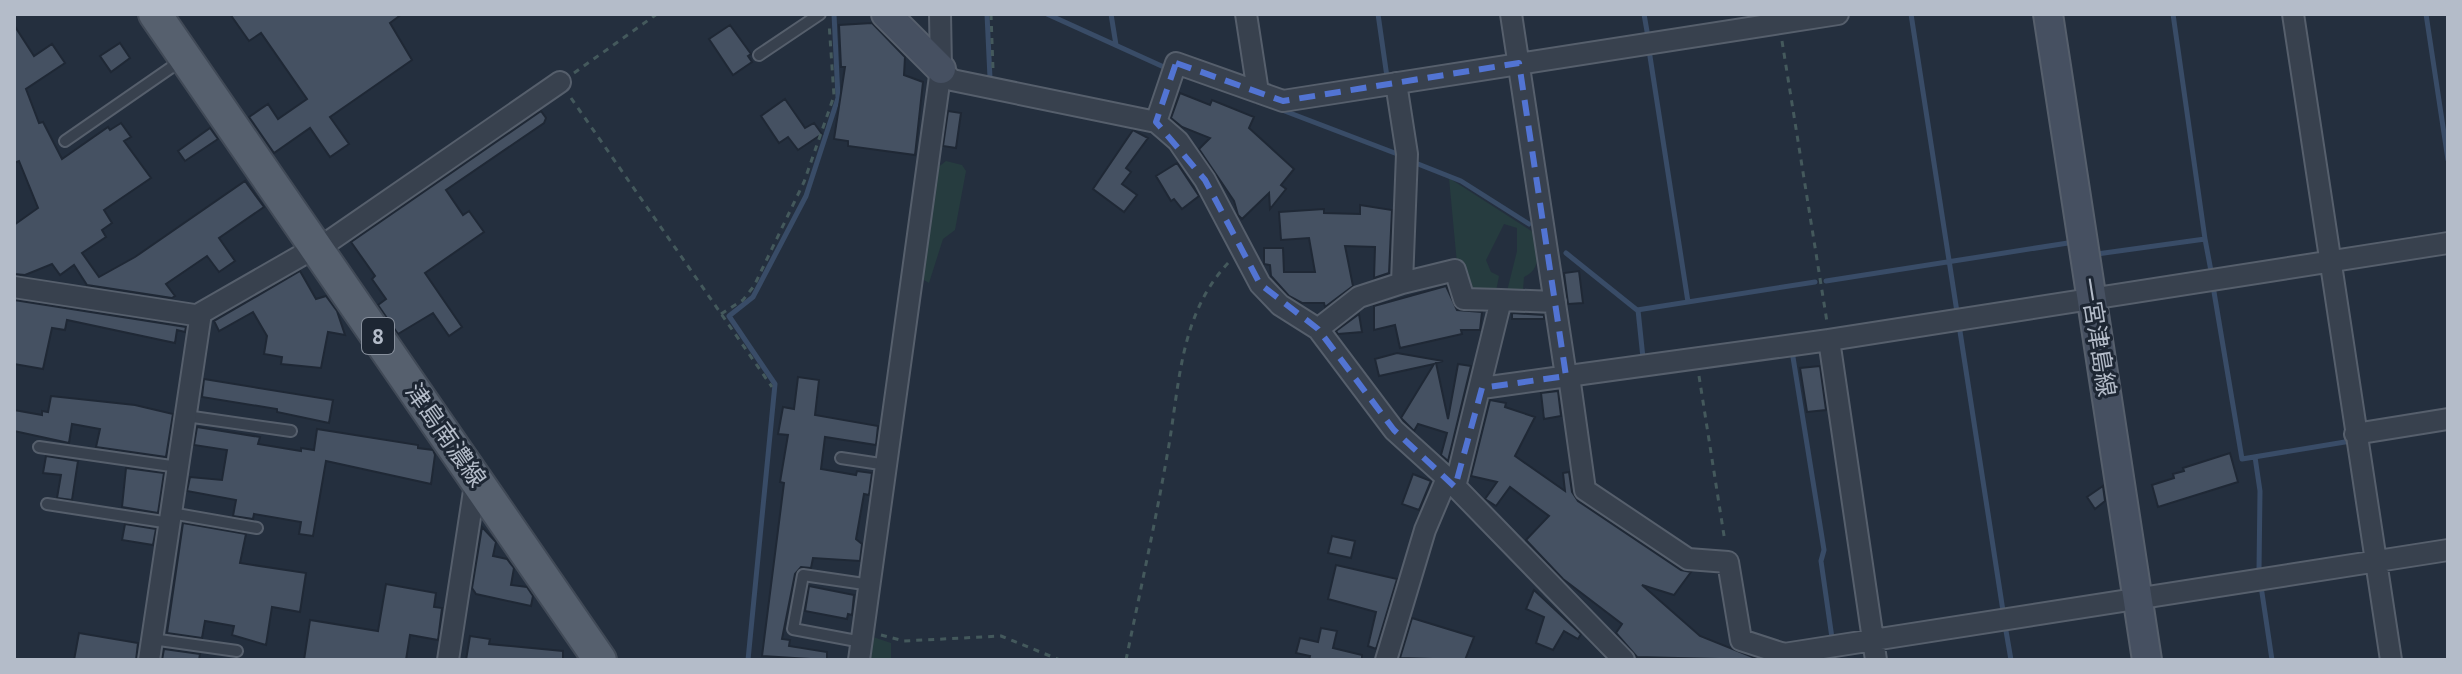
<svg xmlns="http://www.w3.org/2000/svg" width="2462" height="674" font-family="'PT Sans','Noto Sans JP',sans-serif">
	<rect width="100%" height="100%" fill="#242f3e"/>
	<path fill="#263c3f" d="M946,161l16,4 4,6 -11,59 -12,9 -14,44 -12,-7 15,-104z
		M1449,178l87,56c2,17 6,35 -12,43l-1,13 -8,4 -8,-3 10,-40v-23l-13,-4 -18,36 5,12 8,4 -4,20 -29,-2 -9,-30z
		M870,636l21,7v17h-25z"/>
	<g fill="none" stroke-linecap="round" stroke-linejoin="round">
		<path stroke="#394c67" stroke-width="5" d="M987,14l3,64
			M1047,14l119,54
			M1111,14l5,31
			M1378,14l9,63
			M1644,14l4,23
			M1911,14l46,298
			M2173,14l32,225
			M2426,14l22,146
			M1649,50l39,252
			M1282,110l118,45
			M1413,162l48,19 68,43
			M1566,253l71,57 178,-28
			M2097,254l108,-15 6,32
			M1826,281l242,-38
			M2213,286l29,173 109,-18
			M1638,310l5,48h-4
			M1959,325l44,286
			M1792,351l32,199 -3,11 11,77
			M2255,457l5,34 -1,80
			M2261,586l11,74
			M2005,625l6,35
			M748,660l27,-276 -46,-68 24,-19 53,-101 32,-98 -4,-84"/>
	</g>
	<path fill="#455162" stroke="#1f2835" stroke-width="2" d="M230,14h172l-12,9 22,37 -82,57 19,27 -19,13 -20,-29 -36,25 -25,-36 19,-13 10,15 29,-20 -46,-66 -12,8z
		M872,23l33,34 -1,18 19,7 -8,73 -67,-9v-5l-14,-2 11,-72h-4l-2,-42z
		M14,25l20,31 18,-12 13,19 -39,26 13,34 4,-1 19,37 46,-32 2,3 11,-7 10,14 -7,4 27,37 -47,32 8,13 -10,7 4,7 -24,16 17,24 36,-20 110,-76 19,26 -45,31 16,23 -16,11 -12,-16 -41,28 9,12 -3,2 -85,-13 -13,-20 -14,10 -8,-11 -27,11 -11,-1v-49l24,-17 -19,-47 -5,2z
		M730,25l21,29 -3,2 4,6 -19,13 -24,-36z
		M120,43l10,15 -19,14 -11,-16z
		M1180,93l30,12 2,-5 42,17 -5,11 45,41 -13,16 5,4 -16,20 -1,-16 -27,26 -4,-4 -4,-14 -35,-52 11,-11 -28,-11 -11,-9z
		M785,99l20,29 9,-5 8,11 -24,16 -10,-13 -9,6 -18,-27z
		M541,111l5,7 -2,5 -98,67 17,25 6,-4 15,21 -59,41 37,54 -13,9 -16,-23 -35,21 -20,-29 8,-6 -14,-20 3,-3 -24,-34z
		M948,111l13,2 -5,35 -13,-2z
		M210,128l8,11 -33,22 -7,-10z
		M1133,130l15,8 -22,30 5,4 -9,12 15,11 -13,17 -31,-23z
		M1177,163l22,33 -17,13 -8,-10 -3,2 -15,-25z
		M1360,205l32,5 -3,63 -15,5 1,-31 -30,-1 8,40 -28,21 -1,-4h-22l-13,-7 -18,-20 -1,-11 -6,-1v-16h19l1,24h31l-6,-34 -28,2 -2,-28 45,-3v4l36,1z
		M300,271l16,28 10,-3 11,15 8,24 -17,-3 -7,36 -40,-4 1,-7 -18,-3 3,-18 -14,-24 -34,19 -5,-10z
		M1579,271l4,32 -15,1 -4,-31z
		M1446,286l11,24 25,2 -2,18h-19l1,4 -62,14 -5,-23 -21,5v-24z
		M14,300l172,27 -1,5 -8,-2 -2,13 -108,-23 -2,10 -13,-2 -9,41 -29,-5z
		M1512,313l32,2v4h-32z
		M1359,314l3,18 -24,2 -2,-3z
		M1397,353l46,8 -7,2 12,56 10,-55 13,2 -23,95 -7,-6 6,-22 -29,-9 -4,7 -13,-13 33,-54 -55,12 -4,-17z
		M1820,366l6,44 -19,2 -7,-44z
		M798,377l21,3 -4,35 63,11 -2,19 -51,-8 -4,32 35,6 1,-4 15,2 -3,22 -5,-1 -8,45 6,5 -2,17 -47,-3 -2,10 -10,-1 -6,7 -13,65 8,1 -1,6 38,6v8l-65,-4 22,-173 -4,-1 8,-47 -10,-1 5,-27 11,2z
		M204,379l129,21 -4,23 -52,-11v-3l-75,-12z
		M1558,391l3,25 -17,3 -3,-26z
		M51,396l84,9 38,9 -7,43 -70,-10 4,-18 -28,-5 -3,19 -55,-12v-21l28,5v-4l6,1z
		M1490,400l16,3 -1,4 30,10 -20,39 50,35 -2,-18 6,-1 3,20 6,9 103,69 10,2 -17,23 -32,-10 58,51 60,24 -123,-3 -21,-24 6,-9 -59,-45 -37,-39 23,-24 -39,-29 -14,19 -11,-7 12,-17 -26,-6z
		M197,427l63,10 -2,7 43,7v-3l13,2 3,-21 101,16v3l15,2 2,5 -4,29 -105,-23 -13,75 -14,-2 2,-12 -47,-8 -1,5 -20,-3 3,-16 -49,-9 3,-14 32,3 5,-30 -33,-5z
		M2230,453l8,29 -80,25 -6,-22 22,-7 -1,-4 11,-3 -1,-3z
		M46,456l32,5 -6,39 -15,-2 4,-23 -18,-2z
		M126,468l38,5 -6,40 -36,-6z
		M1413,474l18,7 -12,29 -17,-6z
		M2103,486l2,15 -10,8 -8,-12z
		M183,523l63,11 -6,29 66,10 -6,39 -28,-5 -6,38 -34,-10 2,-9 -29,-5 -3,17 -35,-5z
		M125,524l31,5 -3,16 -31,-5z
		M482,527l14,15 -3,14 14,3 7,9 -3,17 16,2 6,9 -2,10 -55,-12 -4,-6z
		M1332,536l23,5 -4,17 -23,-5z
		M1336,565l61,14 -21,70 -8,-3 8,-34 -48,-13z
		M386,584l50,9 -2,14 8,1 -4,32 -28,-5 -4,25h-102l6,-40 68,11z
		M809,586l45,9 -2,20 -4,-1 -1,5 -42,-8z
		M1534,590l47,44 -3,5 -14,-8 -11,19 -17,-7 8,-26 -18,-8z
		M1412,618l62,19 -9,23 -65,-2z
		M1321,628l16,3 -4,17 29,7v5h-53l1,-4 -14,-3 4,-15 18,4z
		M79,633l59,10 -2,17h-62z
		M470,636l20,3 -1,5 74,7v9h-97z
		M164,649l36,5 -1,6h-37z"/>
	<g fill="none" stroke-linecap="round" stroke-linejoin="round">
		<defs>
			<path id="lane" d="M759,55l61,-41
				M65,141l117,-81
				M186,416l105,15
				M39,447l139,20
				M841,458l46,7
				M47,504l123,19
				M171,513l86,15
				M152,639l85,12
				M862,642l-69,-13 10,-54 68,10"/>
			<path id="street" d="M1246,14l12,78
				M1511,14l55,362
				M2293,14l98,646
				M941,69l11,11 204,42 22,19 27,39 55,104 20,21 38,24 76,101 53,48 177,182
				M1396,83l11,71 -5,129 53,-13 9,29 37,1 -46,187
				M1156,122l20,-59 107,38 555,-87
				M318,249l242,-167
				M14,287l187,29
				M1501,300l54,2
				M1318,329l41,-32 43,-14
				M1829,340l47,320
				M1569,376l16,114 103,69 40,3 13,78 43,14 664,-104
				M1482,388l347,-48 619,-97
				M2355,434l93,-15
				M149,660l52,-347 115,-66
				M448,660l28,-182
				M859,660l82,-591 -1,-55
				M1386,660l39,-130 22,-52"/>
			<path id="secondary" d="M886,14l55,55
				M2048,14l99,646"/>
			<path id="primary" d="M155,14l445,646"/>
		</defs>
		<use href="#lane" stroke="#565f6c" stroke-width="14"/>
		<use href="#street" stroke="#565f6c" stroke-width="24"/>
		<use href="#secondary" stroke="#565f6c" stroke-width="32"/>
		<use href="#primary" stroke="#414a57" stroke-width="36"/>
		<path stroke="#44595c" stroke-width="3" stroke-dasharray="6 6" stroke-linecap="butt" d="M991,14l2,55
			M1782,41l45,281
			M574,73l83,-59
			M571,98l201,289
			M721,314l22,-14 11,-14 50,-104 30,-86 -5,-73
			M1699,376l26,166
			M881,635l23,6 97,-5 59,24
			M1126,660c14,-68 29,-136 41,-204 13,-69 11,-140 62,-194"/>
		<use href="#lane" stroke="#38414e" stroke-width="10"/>
		<use href="#street" stroke="#38414e" stroke-width="20"/>
		<use href="#secondary" stroke="#465061" stroke-width="28"/>
		<use href="#primary" stroke="#56606e" stroke-width="32"/>
	</g>
	<path fill="none" stroke="#5274d3" stroke-width="6" stroke-dasharray="16 10" stroke-linejoin="round" d="M1176,63l107,38 236,-38 47,313 -84,12 -27,99 -61,-57 -76,-101 -58,-45 -55,-104 -49,-58z"/>
	<g text-anchor="middle" dominant-baseline="central" stroke-width="6" stroke-linejoin="round" paint-order="stroke">
		<rect fill="#1d2633" stroke="#878f9c" stroke-width="2" x="362" y="318" width="32" height="36" rx="6"/>
		<g font-size="22" font-weight="bold" fill="#b4bcc9">
			<text x="378" y="336">8</text>
		</g>
		<g font-size="24" fill="#b4bcc9" stroke="#1d2633">
			<text transform="translate(2098 337) rotate(81)">一宮津島線</text>
			<text transform="translate(446 435) rotate(55)">津島南濃線</text>
		</g>
	</g>
	<rect width="2462" height="674" fill="none" stroke="#b4bcc9" stroke-width="32"/>
</svg>
